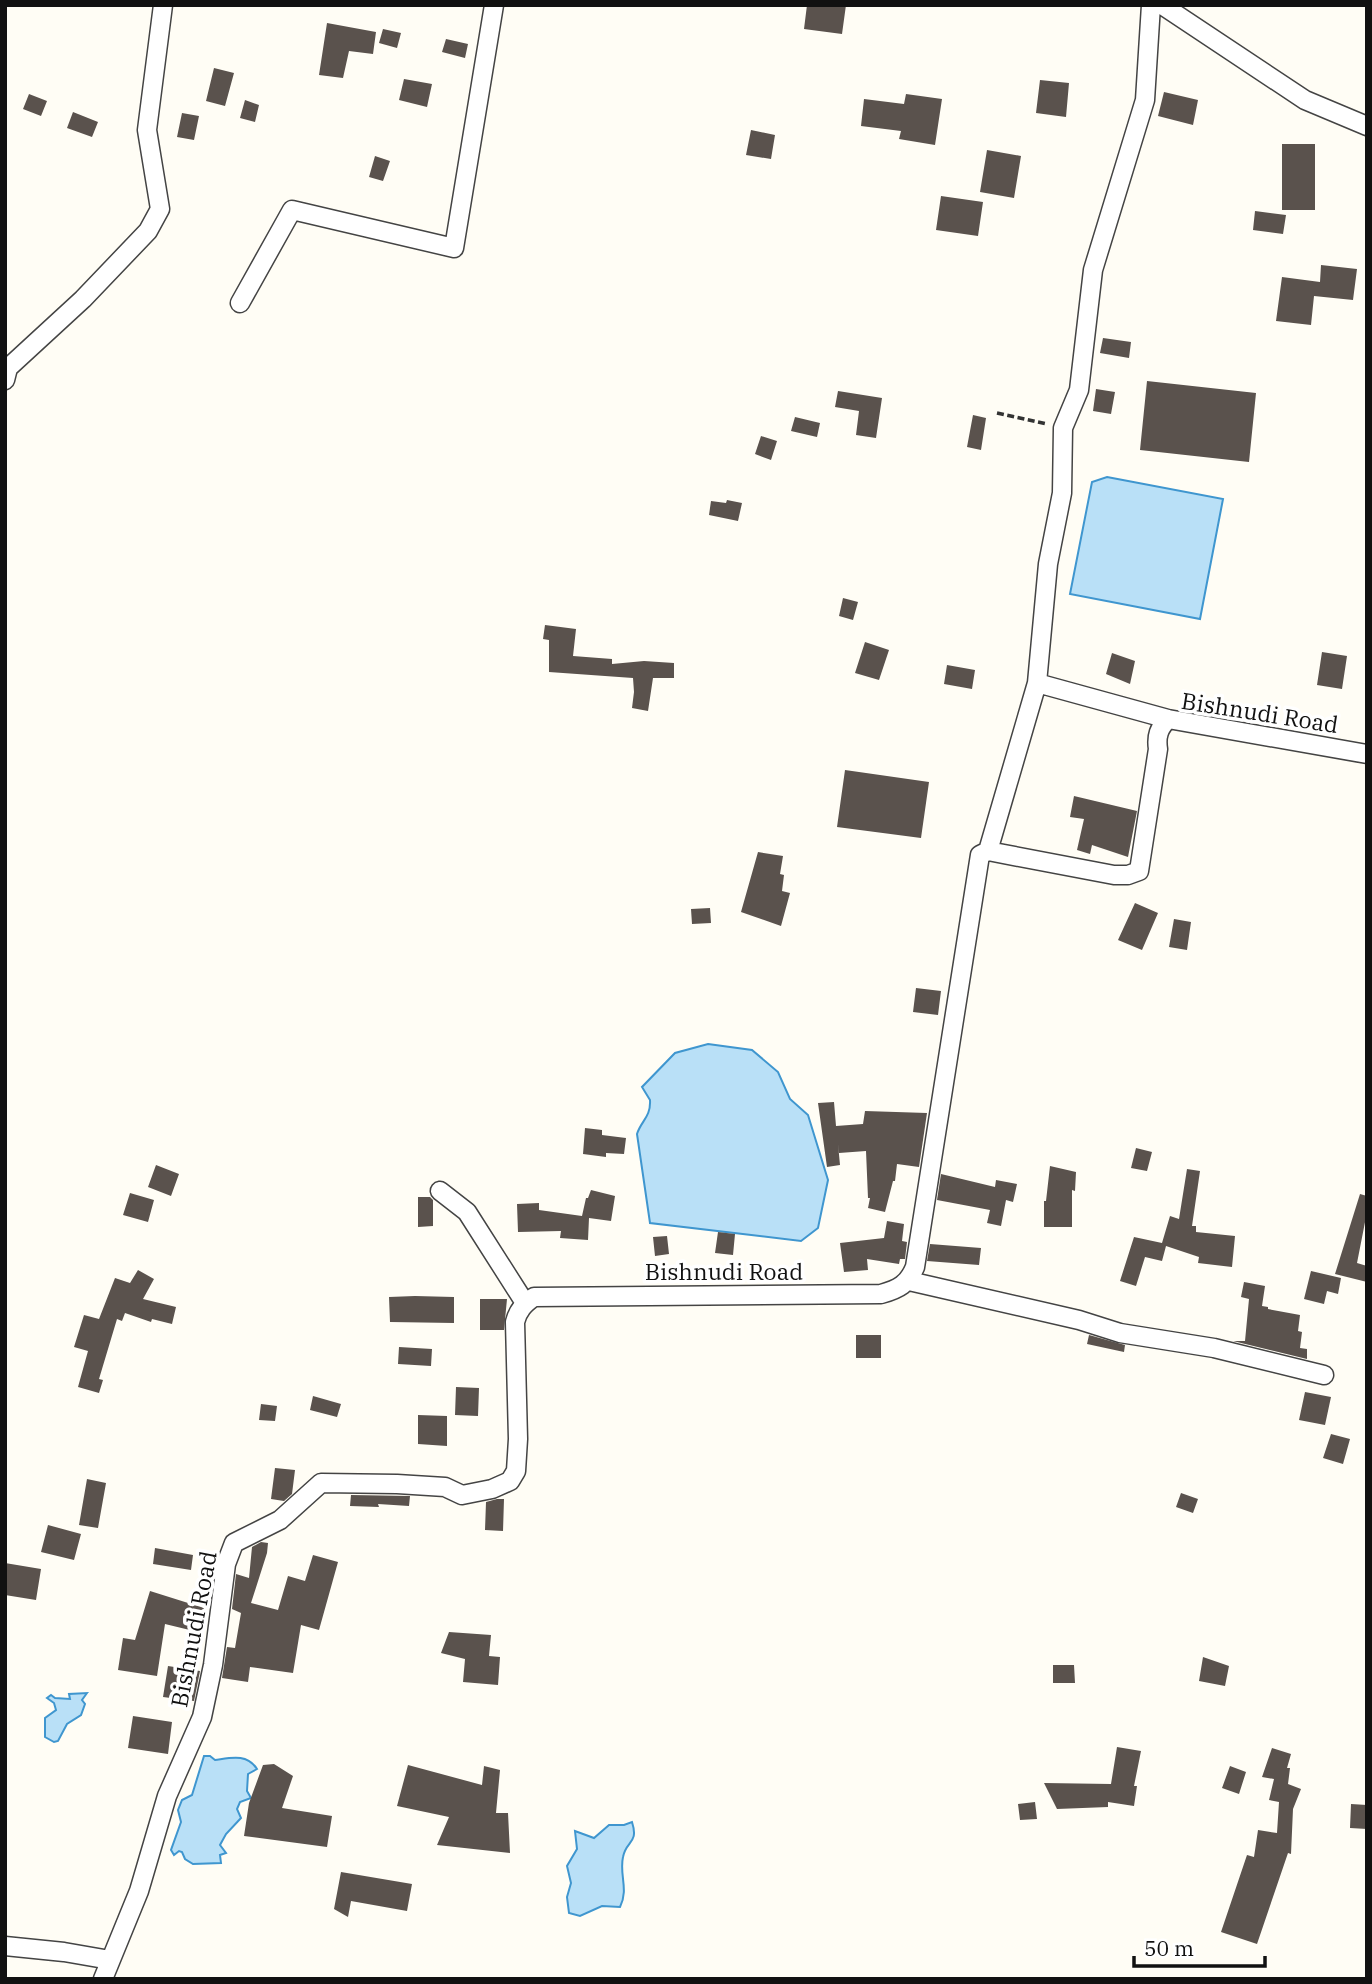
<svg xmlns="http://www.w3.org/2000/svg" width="1372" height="1984" font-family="'IBM Plex Serif',serif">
	<rect width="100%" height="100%" fill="#fffdf5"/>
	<path fill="#b9e0f7" stroke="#3f96cf" stroke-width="2" d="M1107,477l116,22 -23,120 -130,-25 22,-112z
		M708,1044l44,6 26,22 12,27 18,16 20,65 -10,48 -17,13 -151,-18 -13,-89c4,-13 14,-17 13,-34l-8,-13 33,-34z
		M87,1693l-5,7 3,4 -4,11 -14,9 -9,17 -4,1 -9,-5v-19l11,-8 -2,-7 -7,-5 4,-3 4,3 15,1 -1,-5z
		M204,1756h6l5,4c15,-2 32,-7 42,9l-9,5 -1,17 4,7 -11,4 -3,7 4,9 -15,16 -6,11 6,8 -6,2 1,8 -28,1 -8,-5 -3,-7 -3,-1 -5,4 -3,-5 10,-28 -3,-12 4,-10 10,-5z
		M632,1822c7,22 -6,18 -9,35 -4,18 6,32 -3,50l-18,-1 -22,10 -11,-3 -2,-16 4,-14 -4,-17 10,-17 -2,-18 19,7 15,-13h15z"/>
	<path fill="#5a524d" d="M807,5h39l-4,29 -38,-5z
		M327,23l49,9 -3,22 -24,-3 -6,27 -24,-3z
		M383,29l18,4 -4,15 -18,-5z
		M446,39l22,5 -3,14 -23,-6z
		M214,68l20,5 -9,33 -19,-5z
		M404,79l28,5 -5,23 -28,-7z
		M1040,80l29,3 -3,34 -30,-4z
		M1164,92l34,8 -5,25 -35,-9z
		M29,94l18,7 -6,15 -18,-7z
		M906,94l36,5 -7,46 -36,-6 2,-8 -40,-5 3,-27 40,5z
		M245,100l14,5 -4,17 -15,-4z
		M73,112l25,10 -6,15 -25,-9z
		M182,113l17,3 -5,24 -17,-3z
		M751,130l24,5 -4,24 -25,-4z
		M1282,144h33v66h-33z
		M987,150l34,6 -7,42 -34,-6z
		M375,156l15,5 -7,20 -14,-4z
		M941,196l42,6 -5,34 -42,-6z
		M1255,211l31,4 -3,19 -30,-4z
		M1321,265l36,4 -4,31 -39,-4 -3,29 -35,-4 6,-44 38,5z
		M1103,338l28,4 -2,16 -29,-5z
		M1147,381l109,12 -7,69 -109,-12z
		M1096,389l19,3 -4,22 -18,-3z
		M838,391l44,7 -6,40 -20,-3 3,-24 -24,-4z
		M973,415l13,3 -5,32 -14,-3z
		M795,417l25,6 -3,14 -26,-6z
		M761,436l16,5 -6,19 -16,-6z
		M727,500l15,3 -4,18 -29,-6 2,-14 15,2z
		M843,598l15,4 -5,18 -14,-4z
		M545,625l31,4 -3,27 39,3v5l32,-3 30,2v15h-21l-5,33 -16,-3 2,-16 -1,-14 -84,-6v-32l-6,-1z
		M865,642l24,8 -10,30 -24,-7z
		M1322,652l25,4 -5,33 -25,-4z
		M1112,653l23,8 -5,23 -24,-10z
		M947,665l28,5 -3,19 -28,-5z
		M845,770l84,12 -8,56 -84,-11z
		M1074,796l63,15 -9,46 -36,-12 -2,9 -13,-4 7,-31 -14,-2z
		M758,852l25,4 -3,18 4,1 -2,16 8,2 -9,33 -40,-14z
		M1135,903l23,10 -16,37 -24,-10z
		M710,908l1,15 -19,1 -1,-15z
		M1174,919l17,3 -4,28 -18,-3z
		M916,988l25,3 -3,24 -25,-3z
		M834,1102l2,24 27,-2 2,-13 62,2 -8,54 -22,-3 -2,17h-2l-8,31 -17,-4 2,-10h-2l-2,-47 -27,2 -1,-9 2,21 -13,2 -9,-64z
		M585,1128l17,2v5l24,3 -2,16 -18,-1v4l-23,-3z
		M1136,1148l16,4 -5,19 -16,-3z
		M156,1165l23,9 -8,22 -23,-9z
		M1050,1166l26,6 -1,19 -3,-1v37h-28v-26h2z
		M1187,1169l13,2 -8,55h4v6l39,4 -3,31 -34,-4 1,-6 -33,-11 -4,15 -17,-4 -9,29 -16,-5 14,-44 28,6 8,-27 9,3z
		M941,1174l54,13 1,-7 21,4 -4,18 -7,-2 -5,26 -14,-3 3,-13 -53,-10z
		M591,1190l24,6 -4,25 -22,-3 -1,22 -28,-2 1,-7 -43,1 -1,-28 22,-1v7l43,6 4,-18h2z
		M130,1193l24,7 -6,22 -25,-7z
		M1360,1194l7,2v16l-10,51 10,3v16l-32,-8z
		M418,1197h12l3,3v26l-15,1z
		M887,1221l17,3 -2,17 5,1 -2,17h-5l-1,5 -32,-5 1,11 -24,2 -4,-29 44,-5z
		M718,1232l17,2 -2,21 -18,-2z
		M667,1236l2,18 -14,2 -2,-19z
		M930,1244l51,4 -2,17 -52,-4z
		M138,1270l16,9 -11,20 33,8 -4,17 -20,-5 -1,3 -26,-9 -3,8 -5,-2 -18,60 4,1 -4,13 -21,-6 10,-36 -14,-4 10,-32 15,4 16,-41 15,5z
		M1311,1271l30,7 -3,16 -11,-3 -3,13 -20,-5z
		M1244,1282l21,4 -3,20 6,1v2l32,6 -2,16 4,1 -2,16 7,1v10l-74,-18h12l4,-42 -8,-2z
		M415,1296l39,1v26l-64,-1 -1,-25z
		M480,1299h27l-3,31h-24z
		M856,1335h25v23h-25z
		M1089,1335l36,10 -1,7 -37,-8z
		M399,1347l33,2 -1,17 -33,-2z
		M456,1387l23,1 -1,28 -23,-1z
		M1305,1392l26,5 -6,28 -26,-5z
		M313,1396l28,8 -4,13 -27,-7z
		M261,1404l16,2 -2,15 -16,-1z
		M418,1415l29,1v30l-29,-2z
		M1331,1434l19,5 -7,25 -20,-6z
		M275,1468l20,2 -3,24 -8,7 -13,-2z
		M87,1479l19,4 -8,45 -19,-3z
		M1181,1493l17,6 -5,14 -17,-6z
		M351,1495l59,1 -1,10 -31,-2 1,3 -29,-1z
		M497,1499h7l-1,32 -18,-1 1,-28z
		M48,1525l33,9 -7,26 -33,-8z
		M261,1542l7,1 -1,10 -16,50 27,7 10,-34 17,5 8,-26 25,7 -19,68 -18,-5 -8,48 -43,-6 -2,15 -26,-4 5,-31 8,1 6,-35 -9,-4 4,-35 13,4 3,-31z
		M155,1548l38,7 -2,15 -38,-6z
		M5,1563l36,6 -5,31 -31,-5z
		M150,1591l54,17 -6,24 -33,-8 -8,52 -39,-6 5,-32 12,2z
		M449,1632l42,3 -2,21 11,1 -2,28 -35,-3 2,-23 -24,-6z
		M1203,1657l26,9 -4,20 -26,-5z
		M1053,1665h21l1,18h-22z
		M168,1666l32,5 -6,30 -31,-4z
		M133,1716l39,6 -4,32 -40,-6z
		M1117,1747l24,4 -7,35h3l-3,20 -26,-4v5l-51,2 -13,-26 67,1z
		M1272,1748l19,6 -4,14h3l-2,16 13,5 -8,20 -2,45 -3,-1 -31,91 -36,-12 26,-77 7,2 4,-27 19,3 2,-31 -10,-2 5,-21 -12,-2z
		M274,1764l19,12 -11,32 50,8 -5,31 -83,-11 5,-33 14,-38z
		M408,1765l74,20 2,-19 16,4 -4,43h12l2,40 -73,-8 12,-28 -52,-11z
		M1230,1766l16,6 -7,22 -17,-6z
		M1035,1802l2,17 -17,1 -2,-16z
		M1351,1804l16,1v24l-17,-1z
		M341,1872l71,12 -5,27 -56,-10 -3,16 -14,-8z"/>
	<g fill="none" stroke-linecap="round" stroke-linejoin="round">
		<defs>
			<path id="minor" d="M1162,5l143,95 62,26
				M240,303l52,-93 162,38 40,-243
				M5,380l3,-12 75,-69 65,-68 12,-22 -13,-79 16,-125
				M1037,683l131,36
				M988,851l49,-168 11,-119 14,-71 1,-65 16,-38 14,-120 52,-170 6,-95
				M440,1191l27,21 58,91
				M909,1281l170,39 41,13 94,15 110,27
				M5,1946l59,6 46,8
				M103,1979l36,-88 28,-95 35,-79 11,-52 13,-101 8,-21 46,-23 41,-37 76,1 48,3 17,8 30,-6 18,-8 6,-10 2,-32 -3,-117c3,-12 9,-18 19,-25l347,-3c18,-5 27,-10 34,-27l65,-412 8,-4 126,24h14l11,-4 19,-122c-2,-13 1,-21 10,-30l199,35"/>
		</defs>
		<use href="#minor" stroke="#444" stroke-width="21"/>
		<path stroke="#333" stroke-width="3.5" stroke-dasharray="7 3.5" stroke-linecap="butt" d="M997,413l50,11"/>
		<use href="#minor" stroke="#fff" stroke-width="18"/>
	</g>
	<g text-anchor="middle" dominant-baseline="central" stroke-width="7" stroke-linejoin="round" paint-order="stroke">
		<g font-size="23" fill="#111" stroke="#fff">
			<text transform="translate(1260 712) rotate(9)">Bishnudi Road</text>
			<text x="724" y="1271">Bishnudi Road</text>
			<text transform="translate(193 1629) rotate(-79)">Bishnudi Road</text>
		</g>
	</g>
	<rect width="1372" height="1984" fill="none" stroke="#111111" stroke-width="14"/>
	<path d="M1134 1956v10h131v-10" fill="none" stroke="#111111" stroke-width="3.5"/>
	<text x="1144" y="1956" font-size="21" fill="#111111" stroke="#ffffff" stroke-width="5" paint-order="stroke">50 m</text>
</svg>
